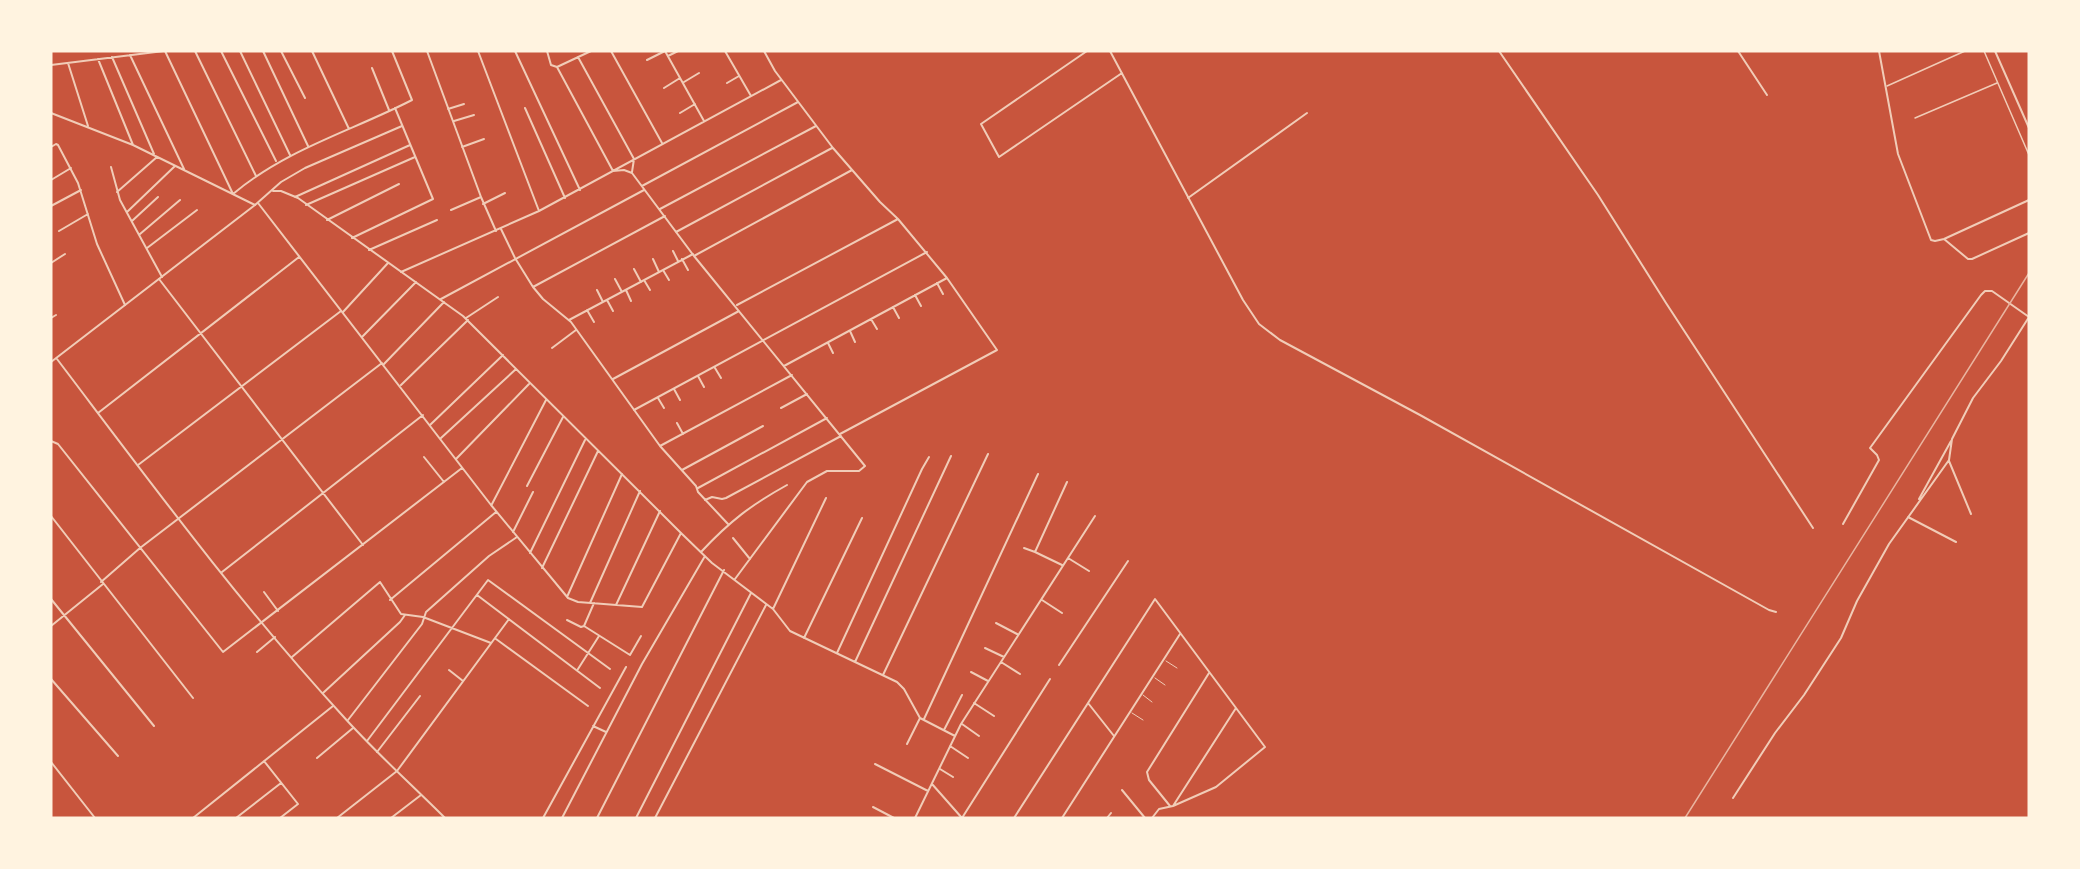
<svg xmlns="http://www.w3.org/2000/svg" width="2080" height="869" font-family="'Golos Text',sans-serif">
	<rect width="100%" height="100%" fill="#c8553d"/>
	<g fill="none" stroke-linecap="round" stroke-linejoin="round">
		<path stroke="#f1ccb7" stroke-width="1" d="M1166,661l11,7
			M1155,678l10,7
			M1143,695l9,7
			M1132,713l11,7"/>
		<path stroke="#f1ccb7" stroke-width="1.5" d="M1984,51l45,104
			M1887,86l78,-35
			M1915,118l82,-35"/>
		<path stroke="#f1ccb7" stroke-width="2" d="M165,51l68,143c53,-45 119,-63 179,-94l-20,-49
			M195,51l61,125
			M221,51l55,110
			M240,51l50,104
			M263,51l45,95
			M281,51l24,47
			M312,51l37,78
			M427,51l54,146 15,34
			M478,51l61,160
			M515,51l65,139
			M547,51l4,14 6,2 56,104
			M611,51l51,92
			M665,51l39,70
			M725,51l26,45
			M764,51l11,20 58,77 47,54 18,17 49,59 50,72 -157,84
			M1087,51l-106,73 18,33 123,-84
			M1110,51l133,249 16,24 21,16 140,75 349,195 7,2
			M1499,51l99,144 68,108 147,225
			M1738,51l29,44
			M1879,51l19,103 33,86 4,1 9,-2 85,-39
			M1995,51l34,77
			M130,55l54,114
			M668,56l10,-5
			M112,57l42,97
			M578,57l56,102 -2,13
			M98,59l35,86
			M647,60l18,-9
			M68,63l20,63
			M51,65l113,-14
			M557,67l34,-16
			M372,68l17,42
			M684,82l15,-9
			M727,83l12,-7
			M664,88l16,-10
			M525,108l40,90
			M448,109l16,-5
			M51,113l82,32 122,60 26,-23 24,-14 97,-42
			M680,113l15,-9
			M454,121l20,-6
			M51,147l5,-3 2,1 20,38 19,61 28,61
			M462,147l22,-8
			M111,167l9,33 42,77
			M613,171l11,-1 8,3 62,83 171,210 -6,5h-32l-20,11 -72,97
			M51,180l20,-12
			M642,186l156,-84
			M273,191h8l17,7 165,118 218,217 31,30 61,46 17,22 107,51 7,7 16,29 35,18
			M117,192l40,-35
			M295,197l115,-52
			M1188,198l119,-85
			M258,203l233,302 77,93 10,4 64,5 39,-74
			M483,204l22,-11
			M306,205l109,-48
			M51,206l30,-16
			M660,209l156,-83
			M451,210l30,-13
			M127,212l48,-46
			M327,220l72,-36
			M132,221l26,-24
			M501,229l14,29 18,29 10,12 28,23 89,124 36,40 2,6 30,32
			M59,231l29,-17
			M676,232l156,-84
			M140,234l40,-34
			M352,238l81,-39 -38,-91
			M1944,239l24,20h4l57,-26
			M147,248l50,-38
			M369,250l68,-30
			M673,251l5,10
			M694,256l158,-86
			M653,259l6,13
			M682,259l6,11
			M51,263l14,-9
			M634,269l7,13
			M663,270l6,10
			M401,272l138,-61 242,-131
			M159,279l204,266
			M615,279l7,13
			M644,280l6,10
			M937,283l6,11
			M533,287l132,-71
			M597,290l6,12
			M626,290l5,11
			M915,295l6,11
			M441,299l203,-109
			M607,300l6,11
			M737,305l161,-86
			M893,307l6,11
			M587,310l7,12
			M343,312l45,-49
			M51,318l5,-3
			M466,318l32,-21
			M871,319l6,10
			M569,320l124,-66
			M850,331l5,11
			M362,337l54,-55
			M828,343l5,10
			M552,348l24,-18
			M383,365l61,-63
			M784,366l163,-88
			M715,368l6,10
			M698,376l6,11
			M613,379l126,-68
			M401,385l67,-65
			M674,389l6,11
			M658,398l6,10
			M781,408l26,-14
			M634,410l293,-158
			M98,413l201,-156
			M677,423l6,11
			M430,425l73,-70
			M441,438l75,-69
			M51,441l7,3 165,208 239,-184
			M660,446l132,-71
			M424,457l20,25
			M456,459l73,-75
			M1949,461l22,53
			M138,465l203,-154
			M682,470l81,-44
			M527,486l36,-69
			M698,488l129,-70
			M1919,499l32,-58
			M705,500l7,-3 10,2 4,-1 115,-62
			M492,504l54,-104
			M51,516l142,182
			M1908,517l48,25
			M1843,524l36,-64 -2,-5 -7,-7 111,-153 4,-4h7l37,26
			M513,532l20,-40
			M733,538l17,21
			M1024,548l11,4
			M701,552c29,-31 50,-47 86,-67
			M530,553l55,-113
			M1068,558l21,13
			M1062,565l-27,-13 32,-70
			M542,568l56,-117
			M222,572l201,-157
			M101,582l39,-34 242,-185
			M264,592l14,19
			M477,595l123,93
			M567,597l55,-123
			M51,599l103,127
			M390,600l106,-88
			M1042,600l20,13
			M590,603l50,-112
			M594,603l-10,23 46,29 11,-19
			M616,605l44,-94
			M773,609l53,-111
			M567,620l14,7 3,-1
			M996,623l21,11
			M51,626l52,-42
			M804,638l58,-120
			M496,639l92,67
			M985,648l19,9
			M257,652l18,-15
			M837,653l85,-184 7,-12
			M292,657l88,-75 21,32 22,3 68,26
			M855,662l96,-206
			M1001,662l19,12
			M1059,665l69,-104
			M578,669l21,-33
			M449,670l14,11
			M971,672l17,9
			M883,675l105,-221
			M51,679l67,77
			M323,693l77,-71 5,-7
			M974,703l20,13
			M1088,703l26,33
			M924,719l114,-245
			M348,720l74,-96 4,-12 63,-56 28,-19
			M962,724l17,12
			M593,726l13,6
			M944,730l18,-35
			M367,741l121,-161 122,89
			M907,744l13,-26
			M950,746l18,12
			M377,752l43,-56
			M317,758l36,-30
			M264,761l34,43 -18,14
			M51,762l44,56
			M875,764l53,27
			M940,769l13,8
			M932,784l30,34
			M1122,790l23,28
			M1733,798l42,-65 29,-38 37,-57 16,-37 32,-57 60,-84 3,-21 21,-41 28,-37 28,-44
			M1170,806l-21,-26 -2,-8 62,-99
			M873,807l21,11
			M193,818l140,-112
			M236,818l45,-35
			M337,818l60,-47 112,-152
			M391,818l30,-23
			M543,818l83,-151
			M562,818l80,-154 63,-108
			M597,818l127,-248
			M636,818l115,-225
			M655,818l111,-213
			M915,818l46,-94 134,-208
			M962,818l88,-139
			M1014,818l141,-219 110,148 -49,40 -43,19
			M1062,818l118,-184
			M1107,818l4,-5
			M1152,818l7,-9 14,-3 63,-98"/>
		<path stroke="#f1ccb7" stroke-width="2" d="M57,359c91,120 182,244 285,356 32,36 69,69 103,103
			M51,362l204,-157"/>
		<path stroke="#e9b49f" stroke-width="1.5" d="M1685,818l344,-545"/>
	</g>
	<rect width="2080" height="869" fill="none" stroke="#fff3e0" stroke-width="105"/>
</svg>
